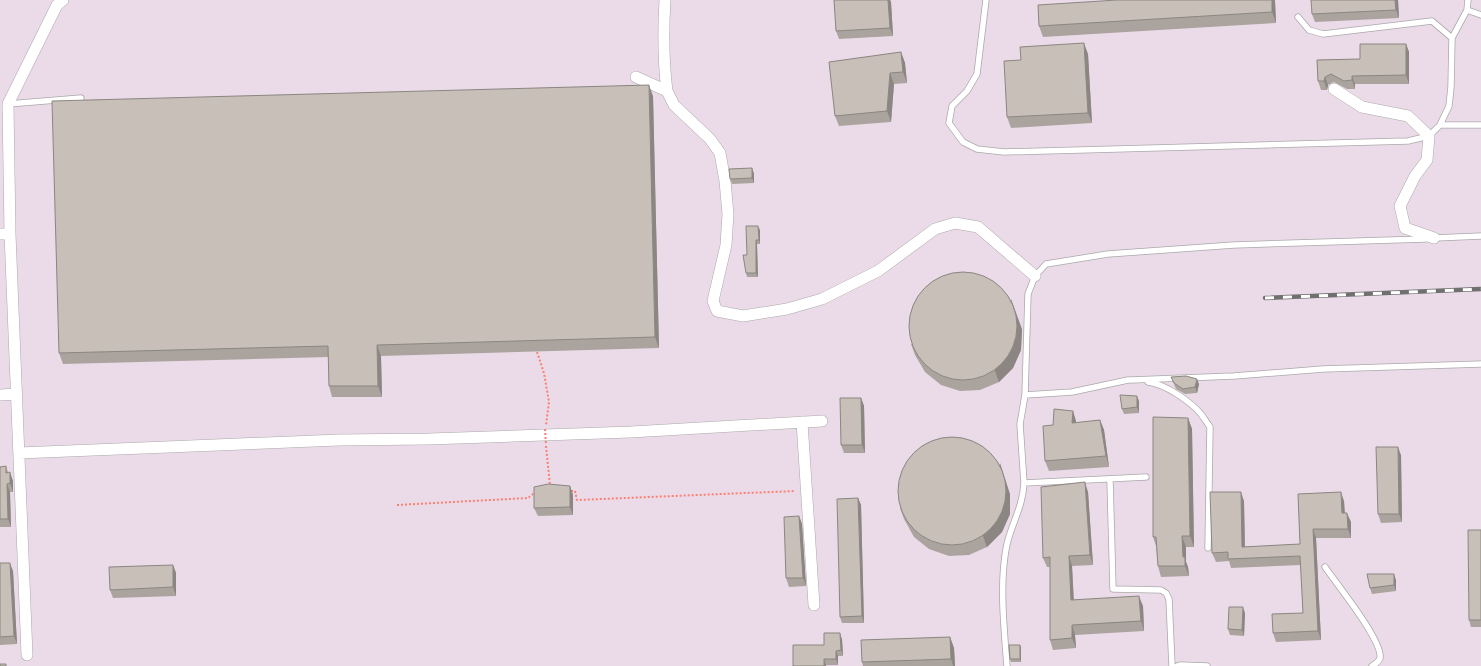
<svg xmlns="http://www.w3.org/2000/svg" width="1481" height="666" font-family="'DM Sans',sans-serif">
	<rect width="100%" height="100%" fill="#f2efe9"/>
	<path fill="#ebdbe8" d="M0,0h1481v666h-1481z"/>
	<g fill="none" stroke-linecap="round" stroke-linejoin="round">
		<defs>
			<path id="service" d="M986,0l-9,74 -10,17 -15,15 -3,17 14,19 14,7 27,3 404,-11 21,-5 11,-11 9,-19 2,-19 1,-49 15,-28 1,-10
				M1467,10l14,5
				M1298,17l11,13 14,4 109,-13 20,17
				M8,104l73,-6
				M1440,125h41
				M1434,238l47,-2
				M1131,380l103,-4 89,-7 158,-5
				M1148,382c17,2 42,19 53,32 3,4 6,9 9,13l-2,121
				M1025,395l47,-3 56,-12h5
				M1110,480l3,109 48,1 5,3 3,6 3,67
				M1024,483l-4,-59 5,-29 3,-101 7,-18 11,-12 62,-10 126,-9 191,-6
				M1325,567c11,16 58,74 55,91 -1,4 -5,6 -8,8
				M1007,666c-3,-38 -8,-85 0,-122 5,-21 16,-38 17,-61l122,-6
				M1177,666l3,-1 27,1"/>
			<path id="minor" d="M665,0c-2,33 -2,59 2,91
				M636,77l31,14 7,14 36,34 10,14 5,28 3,33 -2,31 -13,56 4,10 26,5 44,-7 35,-10 56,-28 57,-42 20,-6 23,4 57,49
				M1334,89l28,18 46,9 21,20 -2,24 -12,16 -15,30 5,22 29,10
				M0,234h10
				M0,395l17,-1
				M802,422l12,183
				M19,453l320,-13 90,-1 202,-7 191,-11
				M27,655l-17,-421 -2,-130 49,-99 6,-5"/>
		</defs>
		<use href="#service" stroke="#a9a9a9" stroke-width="7"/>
		<use href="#minor" stroke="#a9a9a9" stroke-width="12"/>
		<path stroke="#fa8072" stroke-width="2" stroke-dasharray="2 2" stroke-linecap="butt" d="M537,352l7,21 5,29 -3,23
			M546,446l4,39
			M571,491h4l2,9 218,-9
			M397,505l131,-7 5,-4 3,-1"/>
		<use href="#service" stroke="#fff" stroke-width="5.5"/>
		<use href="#minor" stroke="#fff" stroke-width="11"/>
		<defs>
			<path id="rail" d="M1265,298l216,-9"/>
		</defs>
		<use href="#rail" stroke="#707070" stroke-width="4.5"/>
		<use href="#rail" stroke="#fff" stroke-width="3" stroke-dasharray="9" stroke-linecap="butt"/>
		<path stroke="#fa8072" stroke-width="2" stroke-dasharray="2 2" stroke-linecap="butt" d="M545,429l1,16"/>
	</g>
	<path fill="#aba49e" d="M834,0h56l1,2 2,34 -54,3 -3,-8z
		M1398,0l1,18 -84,4 -3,-8z
		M1275,1l1,22 -233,14 -4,-11z
		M1406,44l3,8v32h-54v5h-8l-13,-7 -6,3 -1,5h-6l-3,-9 -1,-21 43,-1z
		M901,52l4,11 2,20 -13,1 -3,38 -52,4 -4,-10z
		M1088,54l4,69 -81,5 -4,-11 14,-57z
		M653,96l6,252 -278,8 1,41h-50l-3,-11 -1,-29 -265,7 -4,-11z
		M752,168l2,6v9l-22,1 -2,-5z
		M760,230v14h-3l1,33h-11l-1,-4 1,-18z
		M1022,329l-1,21 -8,18 -14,14 -19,8 -20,1 -19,-6 -16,-13 -10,-17 -4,-11z
		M1171,377l28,7 -2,9 -12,1 -9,-5z
		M861,398l3,8 1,47h-21l-3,-8z
		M1139,401v12l-15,1 -2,-5z
		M1073,411l3,12 24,-3 4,10 5,37 -60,4 -4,-10 8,-36z
		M1188,418l4,11 2,118h-8v15l2,5 1,9 -28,1 -3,-11 -2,-20 -3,-9z
		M1401,455l1,67 -21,1 -3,-9z
		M6,466l2,6 5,9v11h-3l1,35h-11v-60z
		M570,486l3,9v20l-35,1 -4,-8z
		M1088,492l5,73 -21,1 2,34 69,6 1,25 -69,4 1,13 -23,2 -3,-10v-73h-3l-4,-9z
		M1010,494v20l-8,18 -15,15 -18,8 -20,1 -20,-7 -15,-12 -10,-18 -4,-11z
		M1298,494l46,7 1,12 6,9v16h-35l5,102 -45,2 -3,-9 30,-20 -2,-48 -70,3 -2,-7 -13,1 -4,-9 32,-52 1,46 55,-3z
		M858,498l3,7 3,118h-22l-2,-6z
		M799,516l3,8 4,62 -17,1 -3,-9z
		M1481,530v97h-10l-2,-7z
		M0,563l13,8 4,73 -17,1z
		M173,565l3,8v23l-63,2 -3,-8z
		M1396,580v11l-24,3 -2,-6z
		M1245,613l-1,23 -14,-1 -2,-6z
		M950,637l4,11 1,18h-92l-1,-4z
		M842,639l1,17h-5v9l-45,1 31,-21z
		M1020,645l1,3v14h-10l-1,-3z"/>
	<path fill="#8b8681" d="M888,0h2l1,2 2,34 -3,-8z
		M1272,0h3v1l1,22 -4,-11z
		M1395,0h3l1,18 -3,-8z
		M1084,43l4,11 4,69 -4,-10z
		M1406,44l3,8v32l-3,-9z
		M901,52l4,11 2,20 -4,-11z
		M890,73l4,11 -3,38 -4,-11z
		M1352,76l3,8v5l-3,-9z
		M1325,77l3,8 -1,5 -3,-9z
		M649,85l4,11 6,252 -4,-11z
		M752,168l2,6v9l-2,-5z
		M758,226l2,4v14l-1,-4z
		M756,240l1,4 1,33 -2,-4z
		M1011,299l11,30 -1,21 -8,18 -14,14 -4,-11z
		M377,345l4,11 1,41 -4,-11z
		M1197,379l2,5 -2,9 -2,-6z
		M1137,396l2,5v12l-2,-6z
		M861,398l3,8 1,47 -3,-8z
		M1073,411l3,10v12l-4,-10z
		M1188,418l4,11 2,118 -4,-11z
		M1100,420l4,10 5,37 -3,-11z
		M1398,447l3,8 1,67 -3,-8z
		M1000,463l10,31v20l-8,18 -15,15 -4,-11z
		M10,472l3,9v11l-3,-9z
		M1085,482l3,10 5,73 -3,-10z
		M7,484l3,8 1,35 -3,-8z
		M570,486l3,9v20l-3,-8z
		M1241,492l3,9 1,55 -3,-9z
		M1341,492l3,9 1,21 -3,-9z
		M858,498l3,7 3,118 -2,-7z
		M1347,513l4,9v16l-3,-9z
		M799,516l3,8 4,62 -3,-8z
		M1313,529l3,9 5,102 -3,-9z
		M1182,536l4,11v15l2,5 1,9 -4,-10 -2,-9z
		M1069,556l3,10 2,44 -3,-10z
		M10,563l3,8 4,73 -3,-8z
		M173,565l3,8v23l-3,-9z
		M1394,574l2,6v11l-2,-6z
		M1139,596l4,10 1,25 -3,-10z
		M1243,607l2,6 -1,23 -2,-6z
		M1072,625l3,10 1,13 -4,-10z
		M840,633l2,6 1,17 -2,-6z
		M950,637l4,11 1,18h-2l-2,-7z
		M1020,645l1,3v14l-1,-3z
		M836,651l2,5v9l-2,-6z
		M824,659l2,6v1h-2z"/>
	<path fill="#c7bfb8" stroke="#8b8681" d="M834,0h54l2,28 -54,3z
		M1117,0h155v12l-233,14 -1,-21z
		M1311,0h84l1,10 -84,4z
		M1084,43l4,70 -81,4 -3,-56 17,-1 -1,-13z
		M1360,44h46v31l-54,1v4l-8,1 -13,-7 -6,3 -1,4h-6l-1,-21 43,-1z
		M901,52l2,20 -13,1 -3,38 -52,5 -6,-54z
		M649,85l6,252 -278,8 1,41h-49l-1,-40 -269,7 -7,-252z
		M752,168v10l-22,1 -1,-10z
		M746,226h12l1,14h-3v33h-10l-3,-18h4z
		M909 326a54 54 0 1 1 108 0a54 54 0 1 1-108 0Z
		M1186,376l11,3 -2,8 -12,2 -9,-6 -3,-6z
		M1120,395l17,1v11l-15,2z
		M840,398h21l1,47h-21z
		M1054,409l19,2 -1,12 28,-3 6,36 -61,5 -2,-35 10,-1z
		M1153,417l35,1 2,118h-8l1,21h2v9h-27l-2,-29h-3z
		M898 491a54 54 0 1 1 108 0a54 54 0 1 1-108 0Z
		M1376,447h22l1,67h-21z
		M6,466v7l4,-1v11l-3,1 1,35h-8v-52z
		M1085,482l5,73 -21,1 2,44 68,-4 2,25 -69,4v13l-22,2v-83l-7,1 -2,-71z
		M548,484l22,2v21l-36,1v-21z
		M1210,492h31l1,55 58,-3 -2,-50 43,-2 1,21h5l1,16h-35l5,102 -45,2 -1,-19 31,-1 -3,-57 -72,3v-7l-16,1z
		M858,498l4,118 -22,1 -3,-118z
		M799,516l4,62h-17l-2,-61z
		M1468,530h13v90h-12z
		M0,563h10l4,73 -14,1z
		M173,565v22l-63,3 -1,-23z
		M1367,574h27v11l-24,3z
		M1229,607h14l-1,23 -14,-1z
		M824,633h16l1,17 -5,1v8h-12v7h-31v-21h31z
		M950,637l1,22 -89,3 -1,-22z
		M1009,645h11v14h-10z
		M0,664h6v2h-6z"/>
</svg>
